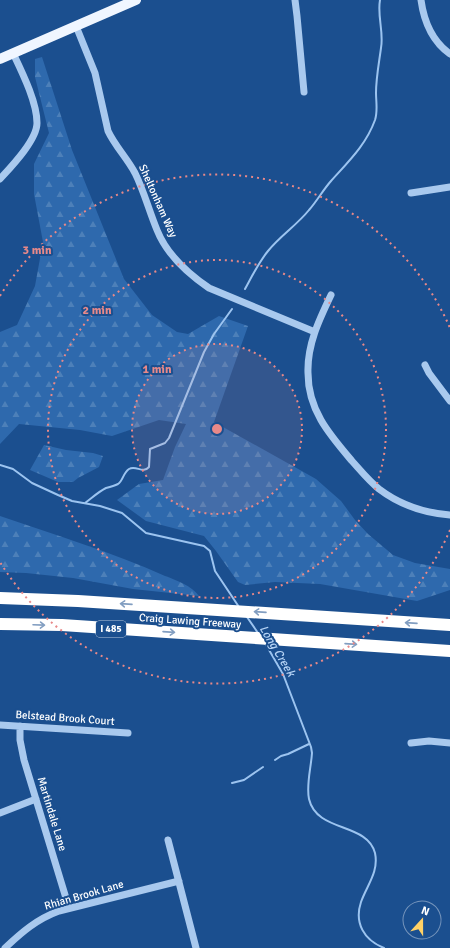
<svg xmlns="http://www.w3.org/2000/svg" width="450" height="948" font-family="Signika,sans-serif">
	<defs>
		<pattern id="forest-firs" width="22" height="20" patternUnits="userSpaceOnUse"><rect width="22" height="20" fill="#2e69ad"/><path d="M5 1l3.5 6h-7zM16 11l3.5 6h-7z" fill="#4d80b9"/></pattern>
	</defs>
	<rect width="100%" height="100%" fill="#1b4f8f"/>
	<path fill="url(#forest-firs)" d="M42,57l30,93 52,129 28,36 25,17 11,2 31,-18 29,10 -34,96 102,57 25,22 14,19 13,14 25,21 22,8 35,6v21l-33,11 -97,-17 -45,-2 -30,3 -7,-3 -22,-31 -12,-15 -58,-15 -29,-21 22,-16 24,-4 12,-33 11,-23 -27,-4 -47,16 -32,-6 -61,-6 -19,20v-112l17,-7 18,-39 8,-44 -9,-48v-30l15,-31 -14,-56v-18z
		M44,445l22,5 27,3 10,3 -4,11 -21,11 -5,4h-15l-28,-12z
		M0,516c55,19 112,36 165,60 11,4 27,10 34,20l-66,-7 -60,-11 -47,-5 -26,-1z"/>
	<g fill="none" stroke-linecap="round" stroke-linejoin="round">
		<path stroke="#9cc4f0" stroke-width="2" d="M245,289c7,-13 14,-27 23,-38 12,-15 29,-26 41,-41 8,-9 14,-20 22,-29 17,-19 35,-36 44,-61 3,-9 1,-18 1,-27 0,-15 3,-30 5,-45 3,-16 -4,-32 -1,-48
			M0,465l13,4 19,14 26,12 14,6 28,5 22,7 24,20 58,13 6,5 5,20 24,36
			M85,503c7,-5 13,-11 21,-15 4,-1 8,-2 12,-4 5,-3 5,-11 11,-15 7,-4 14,5 20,-2l1,-18 15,-6 4,-5 35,-86 10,-18 18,-25
			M247,617l11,16
			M265,643l18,31 28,73 1,6c-1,15 -6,32 -3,46 8,34 58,23 66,54 4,19 -8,32 -14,49 -7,21 3,38 23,46
			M275,760l6,-4 7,-2 21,-10
			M232,783l12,-3 19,-13"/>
		<path stroke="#a9c9ee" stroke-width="7" d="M295,0l2,16 7,76
			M421,0c3,22 11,41 29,54
			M76,26l19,47 13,58c7,15 19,27 27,42 9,18 14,38 22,57 10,25 30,43 52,58l106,44
			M0,179c11,-12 37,-39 37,-56 0,-21 -15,-51 -24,-70
			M411,193l39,-6
			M331,295c-12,25 -24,50 -23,78 0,37 21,61 44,88 9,10 17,20 27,28 21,16 46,24 71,26
			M425,365l4,8 21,28
			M0,725l128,8
			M20,726v14l4,20 45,148
			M411,743l18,-2 21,2
			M0,813l36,-14
			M168,840l28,108
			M5,948c17,-16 32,-29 54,-37l120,-30"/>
		<path stroke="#f0f6ff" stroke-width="10" d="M0,59l136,-59"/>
		<path stroke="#fff" stroke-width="12" d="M0,598l78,3 372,24
			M0,624l62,1 388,26"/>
	</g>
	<defs><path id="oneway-shaft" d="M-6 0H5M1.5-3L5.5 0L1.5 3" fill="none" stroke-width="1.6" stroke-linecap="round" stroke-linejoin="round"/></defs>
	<g stroke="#829ec1">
		<use href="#oneway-shaft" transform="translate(126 604) rotate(-176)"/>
		<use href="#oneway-shaft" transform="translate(260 612) rotate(-176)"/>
		<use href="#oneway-shaft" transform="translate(411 623) rotate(-176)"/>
		<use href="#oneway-shaft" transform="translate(39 625) rotate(2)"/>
		<use href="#oneway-shaft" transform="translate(169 632) rotate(4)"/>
		<use href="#oneway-shaft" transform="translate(351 644) rotate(4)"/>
	</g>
	<circle cx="217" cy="429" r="85" fill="#e88989" fill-opacity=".12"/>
	<g fill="none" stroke="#e88989" stroke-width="2" stroke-dasharray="2 4">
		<circle cx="217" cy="429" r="85"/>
		<circle cx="217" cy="429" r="169"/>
		<path d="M450 530A254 254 0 0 1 0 562M0 296A254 254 0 0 1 450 328"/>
	</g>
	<g text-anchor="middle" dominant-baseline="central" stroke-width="4" stroke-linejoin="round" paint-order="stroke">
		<rect fill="#1b4f8f" stroke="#bbcadd" stroke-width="1" x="96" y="621" width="30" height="16" rx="3"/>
		<g font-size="10" font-weight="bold" fill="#fff">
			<text x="111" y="629">I 485</text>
		</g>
		<g font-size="11" fill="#fff" stroke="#1b4f8f">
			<text transform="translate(158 201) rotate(66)">Sheltonham Way</text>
			<text transform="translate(190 621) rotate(4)">Craig Lawing Freeway</text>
			<text transform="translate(65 718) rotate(4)">Belstead Brook Court</text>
			<text transform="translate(52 814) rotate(73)">Martindale Lane</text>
			<text transform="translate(84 895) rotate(-16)">Rhian Brook Lane</text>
		</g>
		<g font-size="12" font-style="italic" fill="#b5d3f5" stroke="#1b4f8f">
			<text transform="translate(277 651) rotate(59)">Long Creek</text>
		</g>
	</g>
	<circle cx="217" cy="429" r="6" fill="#e88989" stroke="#1b4f8f" stroke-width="2"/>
	<g font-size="12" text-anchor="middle" font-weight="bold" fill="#e88989" stroke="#1b4f8f" stroke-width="4" stroke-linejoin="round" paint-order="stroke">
		<text x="37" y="254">3 min</text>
		<text x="97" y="314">2 min</text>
		<text x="157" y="373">1 min</text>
	</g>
	<g transform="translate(422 920) rotate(21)"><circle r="19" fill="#1b4f8f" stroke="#7695bc"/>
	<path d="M0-3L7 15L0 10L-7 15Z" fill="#ffd166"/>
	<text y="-6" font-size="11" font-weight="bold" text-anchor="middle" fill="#ffffff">N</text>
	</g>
</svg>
